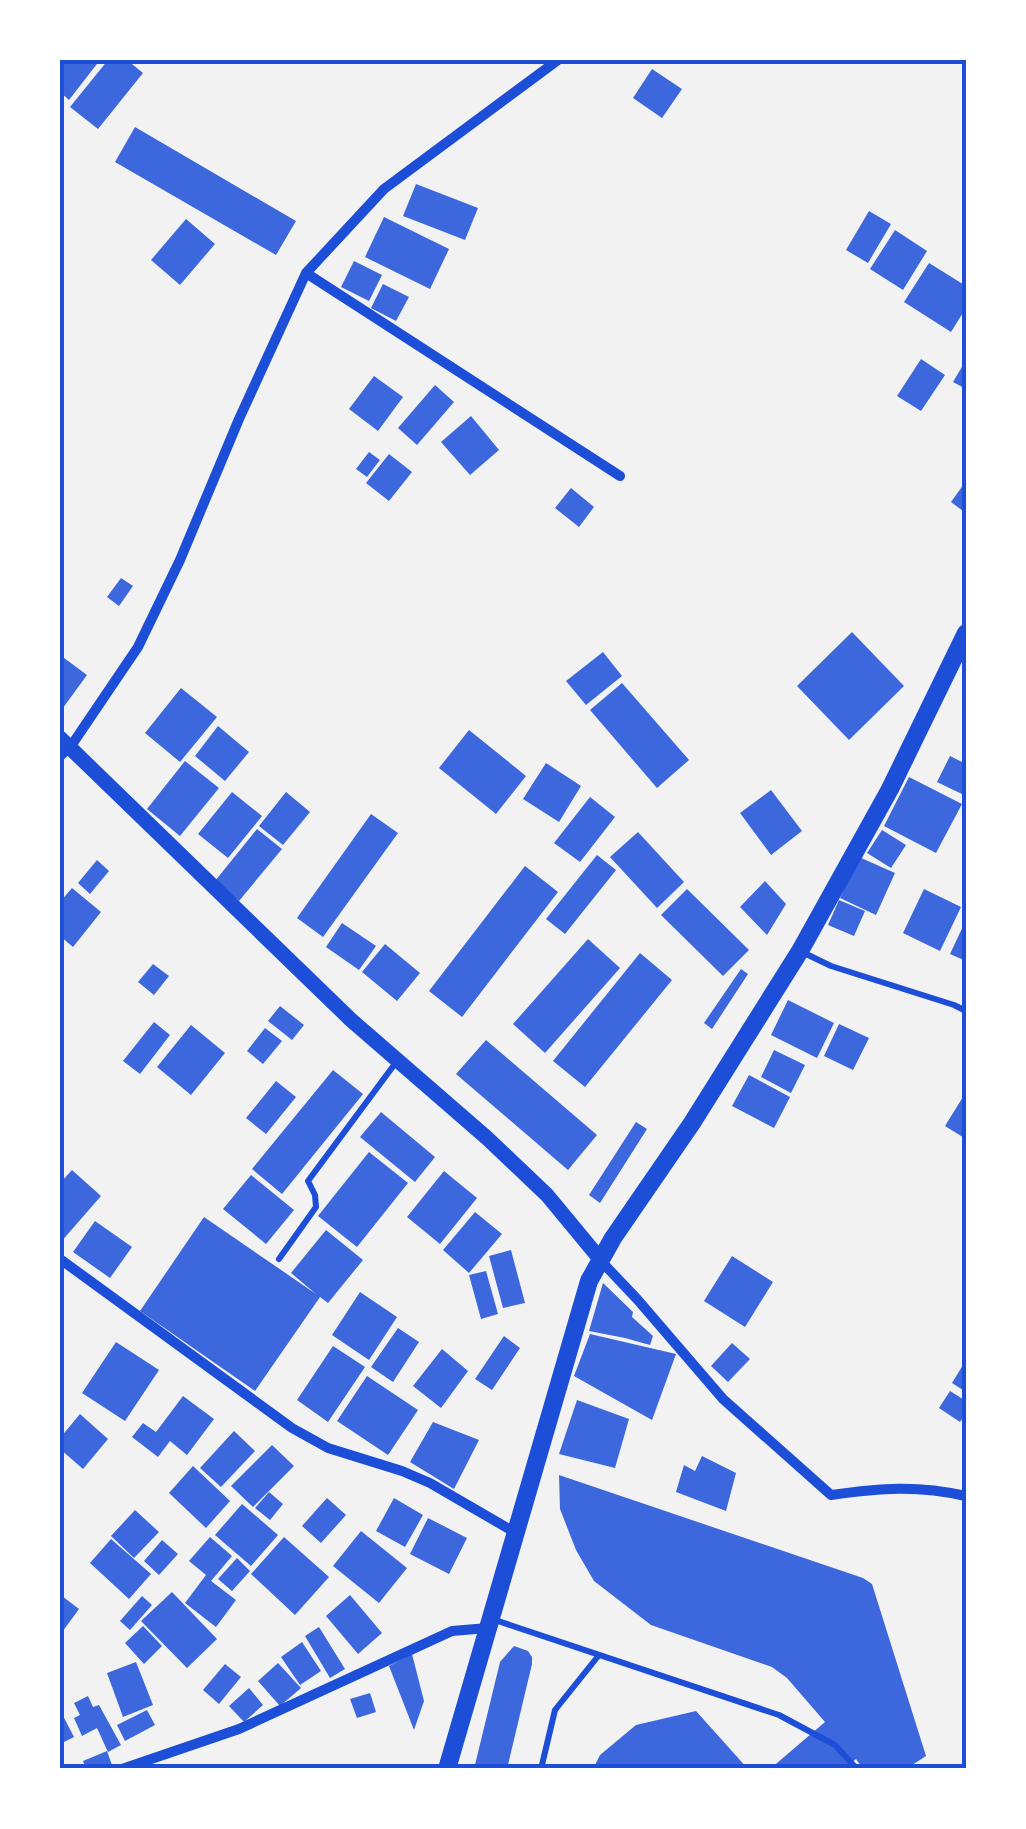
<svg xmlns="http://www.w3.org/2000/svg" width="1026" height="1829" font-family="Bitter,serif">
	<rect width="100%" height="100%" fill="#f2f2f2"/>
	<path fill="#3d67dc" d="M60,60h40l-31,40 -9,-8z
		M108,60h19l16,13 -45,56 -28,-22z
		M652,69l30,20 -20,29 -29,-20z
		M135,127l161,94 -20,34 -161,-93z
		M416,184l62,24 -13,32 -62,-24z
		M869,211l22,13 -23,39 -22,-13z
		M384,217l65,32 -19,40 -65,-32z
		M186,219l29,25 -35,41 -29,-25z
		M895,230l32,21 -24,39 -33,-21z
		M354,261l28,14 -13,26 -28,-14z
		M929,263l37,23v22l-15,24 -47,-30z
		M383,284l26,13 -13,24 -25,-13z
		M921,359l24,16 -24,36 -24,-15z
		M966,360v29l-13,-7z
		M374,376l29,21 -25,34 -29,-22z
		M435,385l19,17 -37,43 -19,-17z
		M471,416l28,34 -29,25 -29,-33z
		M369,452l11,8 -13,17 -11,-8z
		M389,454l23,18 -23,29 -23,-18z
		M966,481v27l-3,3 -12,-9z
		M571,488l23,19 -15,20 -24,-19z
		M121,578l12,8 -14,20 -12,-9z
		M852,632l52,54 -55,54 -52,-54z
		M603,652l19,24 -36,29 -20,-24z
		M60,655l27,20 -27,37z
		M622,683l67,77 -32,28 -67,-78z
		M181,688l36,29 -37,45 -35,-29z
		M218,726l31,26 -24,29 -30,-25z
		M469,730l57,46 -30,38 -57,-46z
		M950,756l16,8 -2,31 -27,-13z
		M185,761l34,27 -39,48 -33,-27z
		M546,763l35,23 -22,36 -36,-23z
		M909,777l53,27 -26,49 -52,-27z
		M771,790l31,41 -31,24 -31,-42z
		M232,792l30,24 -34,42 -30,-24z
		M286,792l24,20 -27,33 -24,-19z
		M590,797l25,20 -35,45 -26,-19z
		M371,814l27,19 -75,104 -26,-19z
		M257,829l25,20 -43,52 -24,-20z
		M882,830l24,15 -15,23 -24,-15z
		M638,832l46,50 -27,26 -47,-51z
		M597,855l19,15 -51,64 -19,-15z
		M859,857l36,16 -19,42 -36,-17z
		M97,860l12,11 -19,23 -12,-11z
		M525,866l33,26 -96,125 -33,-26z
		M765,881l21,23 -19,31 -27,-28z
		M72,888l29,24 -28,35 -13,-11v-34z
		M687,889l62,61 -26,26 -62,-61z
		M924,889l37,18 -21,44 -37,-18z
		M839,900l26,11 -11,25 -26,-11z
		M966,920v41l-16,-7z
		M342,923l34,23 -17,24 -33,-23z
		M588,939l32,29 -75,85 -32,-29z
		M385,944l35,29 -23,28 -35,-29z
		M640,953l32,27 -87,107 -32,-26z
		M153,964l16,12 -15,19 -16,-13z
		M741,969l7,5 -36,55 -8,-6z
		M788,1000l46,23 -17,35 -46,-23z
		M280,1006l24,19 -12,15 -24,-19z
		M154,1022l16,13 -30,39 -17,-13z
		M839,1024l30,14 -16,32 -29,-14z
		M191,1025l34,28 -34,42 -34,-28z
		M265,1028l17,13 -19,23 -16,-13z
		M486,1040l111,95 -29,35 -112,-96z
		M774,1050l31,15 -14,28 -30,-16z
		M333,1070l30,24 -81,100 -30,-25z
		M749,1075l41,22 -16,31 -42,-22z
		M276,1081l20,16 -30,37 -20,-16z
		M966,1092v47l-21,-13z
		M381,1112l54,45 -20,25 -55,-45z
		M636,1122l11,7 -47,74 -11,-8z
		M369,1152l39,31 -51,64 -39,-31z
		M72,1170l29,26 -41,47v-60z
		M444,1171l33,27 -37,46 -33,-27z
		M251,1175l43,35 -28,34 -43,-35z
		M475,1212l27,22 -33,39 -26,-23z
		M204,1217l112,77 -25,-21 35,-43 37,30 -35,43 -8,-6 -65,94 -115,-80z
		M95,1221l37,26 -22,31 -37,-26z
		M511,1250l14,53 -22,5 -14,-52z
		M732,1256l41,26 -28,45 -41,-26z
		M486,1271l12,43 -17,5 -12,-44z
		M603,1283l30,29 -1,5 21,19 -3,9 -25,-7 -36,-7z
		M360,1292l37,25 -28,43 -37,-25z
		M398,1328l21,14 -26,40 -22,-15z
		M590,1334l86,20 -24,66 -78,-44z
		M504,1336l16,12 -28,42 -17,-11z
		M116,1342l43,28 -34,51 -43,-28z
		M732,1343l18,16 -22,23 -17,-16z
		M333,1346l32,21 -37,55 -31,-22z
		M442,1349l26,22 -27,37 -28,-22z
		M966,1360v32l-14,-9z
		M367,1376l51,34 -30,45 -51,-34z
		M950,1391l16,10v12l-6,9 -21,-14z
		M183,1396l31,23 -27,36 -17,-14 -12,16 -26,-20 11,-14 13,9z
		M577,1400l52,19 -14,49 -56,-14z
		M80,1414l28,25 -25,30 -23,-20v-11z
		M433,1422l46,18 -25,49 -44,-27z
		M234,1431l21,20 -34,36 -21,-19z
		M272,1445l22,21 -41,41 -22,-21z
		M702,1456l34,17 -10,38 -50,-19 8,-27 11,6z
		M193,1466l37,35 -24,27 -37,-35z
		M559,1475l304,103 9,6 54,172 -20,13h-43l-7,-10 -11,10h-75l55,-47 -38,-44 -15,-11 -121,-42 -57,-44 -18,-31 -16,-41z
		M269,1492l14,12 -13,16 -15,-12z
		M327,1498l19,17 -25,28 -19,-17z
		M394,1498l29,17 -18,32 -29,-16z
		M242,1504l36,31 -27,31 -36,-31z
		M135,1510l24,22 -25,26 -23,-22z
		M428,1518l39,20 -18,36 -39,-20z
		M361,1531l46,37 -28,35 -46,-37z
		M210,1537l22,19 -21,25 25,19 -20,27 -31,-24 21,-28 -17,-14z
		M284,1537l45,40 -34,38 -44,-41z
		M111,1539l40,35 -22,25 -39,-36z
		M162,1540l16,14 -19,21 -15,-14z
		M237,1558l13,13 -18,20 -14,-12z
		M172,1592l45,47 -30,29 -46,-47z
		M350,1595l32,38 -24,21 -32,-38z
		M62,1596l17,13 -19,26v-37z
		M142,1596l10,9 -22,25 -10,-9z
		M143,1626l19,20 -18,18 -19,-21z
		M319,1627l26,42 -15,9 -25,-42z
		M302,1642l19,29 -21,14 -19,-28z
		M514,1646l14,5 4,6v7l-25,105h-33l26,-107z
		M412,1654l12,47 -10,29 -25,-64z
		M136,1662l17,43 -30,12 -16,-44z
		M278,1663l23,25 -21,18 -22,-25z
		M225,1664l16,13 -22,27 -16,-14z
		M249,1688l14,17 -19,17 -15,-16z
		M370,1693l6,19 -19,6 -7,-19z
		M88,1696l5,11 6,-2 22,40 -13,7 -11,-24 -15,8 -8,-18 6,-3 -6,-12z
		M60,1710l14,27 -14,7z
		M147,1710l8,15 -30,16 -8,-16z
		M696,1711l52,58h-155l7,-14 36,-30z
		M107,1751l6,17 -27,1 -3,-8z"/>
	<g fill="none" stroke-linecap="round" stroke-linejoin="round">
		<path stroke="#1d4ed8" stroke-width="6" d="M802,952l29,14 123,39 12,6
			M279,1259l37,-52 -1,-12 -7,-14 89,-120
			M492,1619l287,96 56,30 22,24
			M541,1769l14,-59 44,-55"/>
		<path stroke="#1d4ed8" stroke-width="10" d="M306,273l314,203
			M60,756l11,-10 67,-99 42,-87 59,-141 67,-146 78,-84 174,-129
			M60,1259l232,169 36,20 74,23 28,12 86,50
			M600,1260l37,39 86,100 108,96c50,-7 86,-10 135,1
			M122,1769l117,-40 213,-98 36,-3"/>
		<path stroke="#1d4ed8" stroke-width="15" d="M60,738l290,281 137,119 60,57 53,64"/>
		<path stroke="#1d4ed8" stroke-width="18" d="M447,1769l142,-488 24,-43 79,-115 108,-172 90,-162 76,-156"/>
	</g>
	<rect width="1026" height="1829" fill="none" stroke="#ffffff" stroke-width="125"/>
	<rect x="62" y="62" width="902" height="1704" fill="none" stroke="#1d4ed8" stroke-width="4"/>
</svg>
